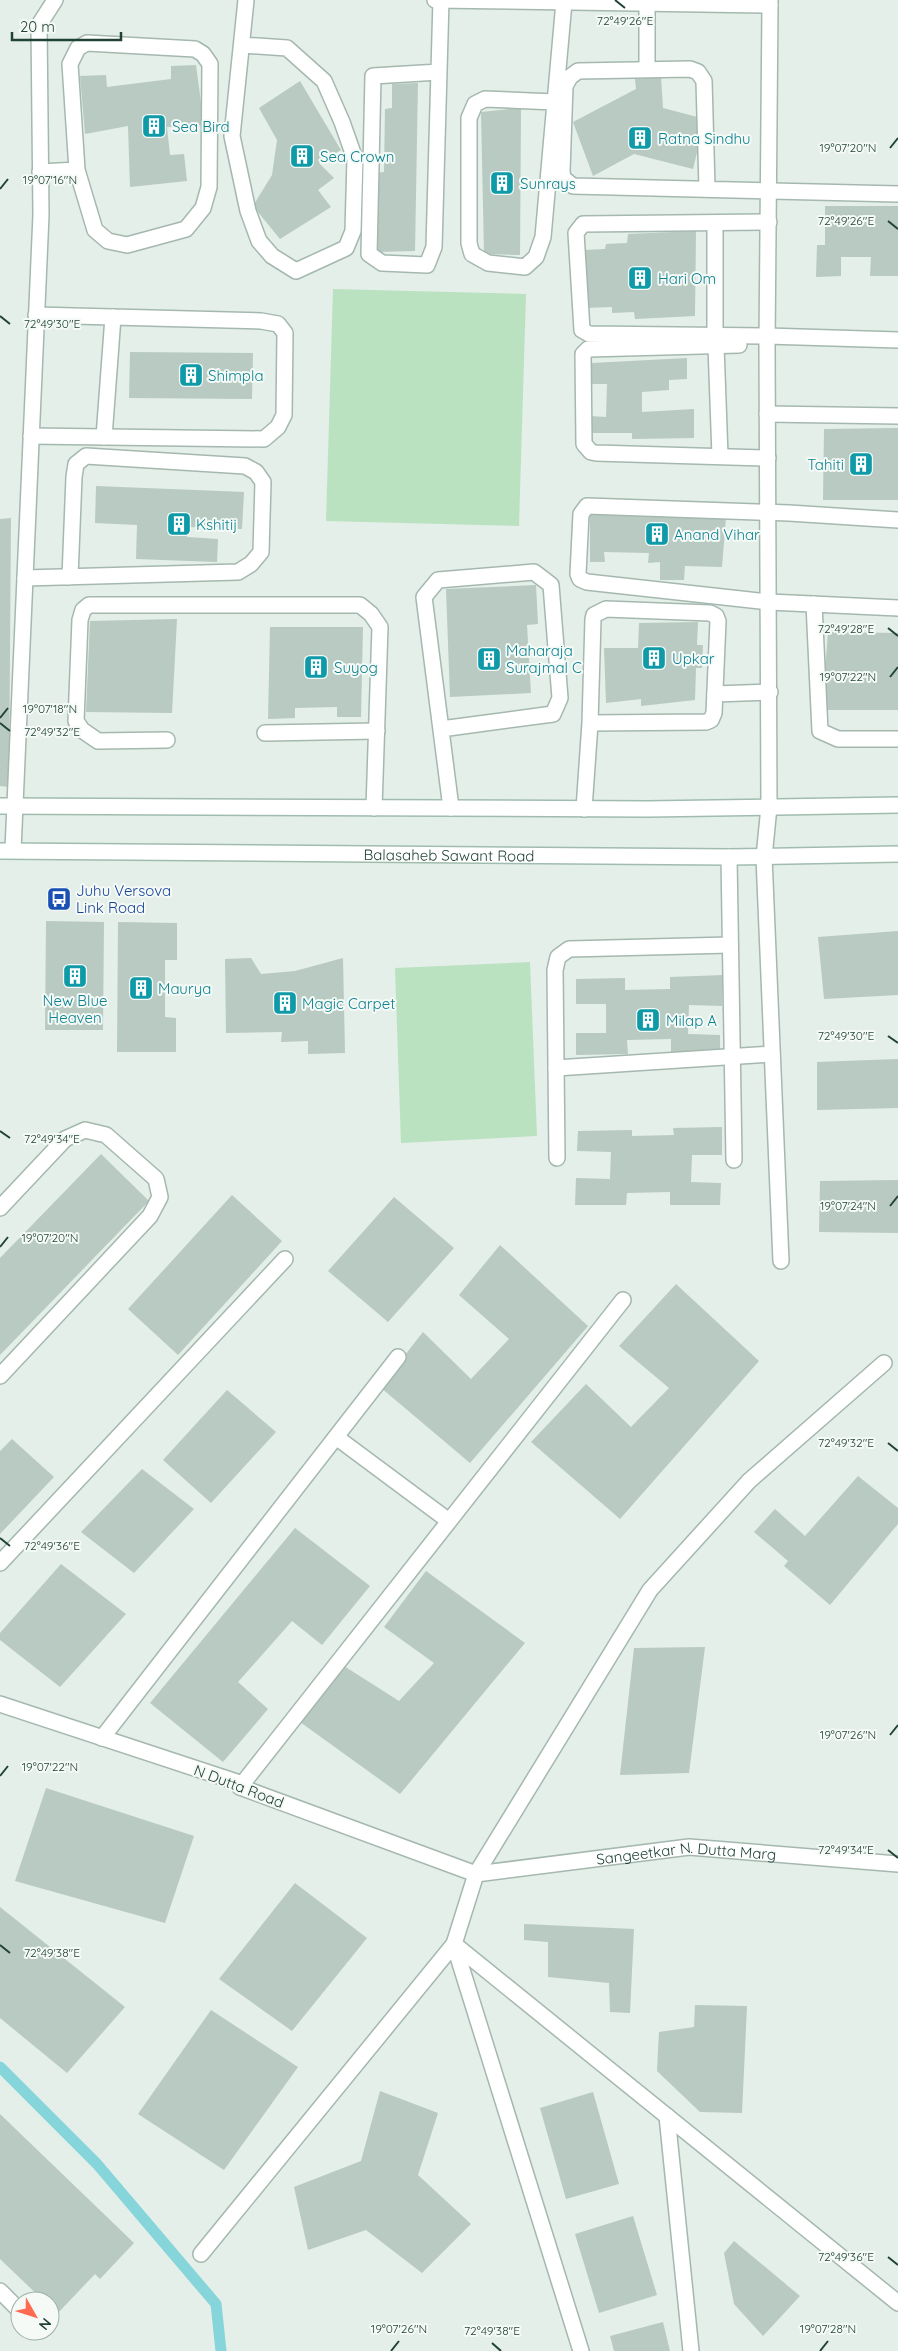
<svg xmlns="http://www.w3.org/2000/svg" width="898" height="2351" font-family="Quicksand,sans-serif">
	<rect width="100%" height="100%" fill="#e3efe8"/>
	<path fill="#bae2c1" d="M333,289l193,5 -7,232 -193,-5z
		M530,962l7,174 -136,7 -6,-175z"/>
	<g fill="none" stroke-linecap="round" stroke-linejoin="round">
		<path stroke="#86d5da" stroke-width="11" d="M0,2067l97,97 119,140 5,47"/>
	</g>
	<path fill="#b8cac1" d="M196,65l8,60 -37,2 3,28 14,-1 3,27 -57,6 -2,-61 -43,8 -5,-58 26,-1 1,12 64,-8v-13z
		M661,77l2,31 42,11 -12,50 -59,-15 -41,22 -20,-54 63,-33 -1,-10z
		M300,81l41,69 -22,13 15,15 -16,12 13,17 -51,32 -27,-33 19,-31 5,-35 -18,-32z
		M418,83l-3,168 -40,1 1,-79 8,-1 1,-63 7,-1v-24z
		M521,108l-1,147 -36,-1 -3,-142z
		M825,206h73v70h-28l1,-19h-30v19l-25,1 1,-32h8z
		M696,231l-1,85 -60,3 -1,-7 -22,1v-6l-28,1v-58l21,-1 1,-5 21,-1 1,-9z
		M130,352l123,1 -1,46 -123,-1z
		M687,358v21l-18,1v10l-27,2v20l52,-3v29l-62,1v-6h-43l1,-17 16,1 1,-33h-16l1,-21z
		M898,428v72h-75l1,-71z
		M96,486l148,6 -2,37 -54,-2 -1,10 31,2 -1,23 -81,-3 1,-34 -42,-2z
		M590,514l136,3 -4,50 -37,-1 -1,14h-24v-18l-12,1 1,-10 -45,-1 1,10h-15z
		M11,518l-2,269 -9,-1v-267z
		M536,585l2,39 -11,1 4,68 -81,4 -4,-108z
		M177,619l-5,94 -86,-1 4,-91z
		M698,622l-1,23h6l-1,23h-6l-1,32 -54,6v-7l-35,4 -2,-55h34l1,-25z
		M270,627h93l-2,90h-24v-10l-42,1v10l-27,1z
		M828,632l70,1v77h-76z
		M46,921l58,1 -1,108h-58z
		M118,922l59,1v37h-12v57l11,1v34h-59z
		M898,931v64l-74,4 -6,-62z
		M251,958l10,16 34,-3 48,-13 2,95 -37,1v-13l-27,1 1,-10 -56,1 -1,-74z
		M723,975l-1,31 -33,-1 -1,29 32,1v18h-49v-14l-44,1 1,14 -52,1v-22h30v-29h-30v-25l49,-1v12l45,-1v-12z
		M898,1059v49l-81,2v-48z
		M722,1127v28h-30l-1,27 30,1 -1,22h-50v-13l-43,1 -1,12h-51l1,-27 34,1 1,-27 -34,-1 1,-20 54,-1v6l42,-1 -1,-7z
		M101,1154l48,47 -149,154v-97z
		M898,1180v53l-79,-1 1,-51z
		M232,1195l50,46 -104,114 -50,-46z
		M394,1197l60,51 -66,74 -60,-51z
		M500,1245l88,81 -118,137 -90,-76 43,-55 48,47 38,-40 -50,-44z
		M676,1284l83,77 -139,158 -89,-77 55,-58 45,43 38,-39 -50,-42z
		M227,1390l49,42 -65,71 -48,-43z
		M12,1439l42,38 -54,57v-83z
		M142,1469l52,40 -60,64 -53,-41z
		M858,1476l40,32v16l-68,81 -46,-39 4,-5 -34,-29 21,-23 30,27z
		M295,1528l75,58 -48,59 -30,-24 -54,61 30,27 -45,53 -73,-59z
		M61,1564l65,50 -66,73 -60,-47v-7z
		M426,1571l99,72 -125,151 -100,-72 44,-56 55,35 35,-38 -50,-36z
		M705,1647l-16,126 -69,2 14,-127z
		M46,1788l148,48 -29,87 -150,-42z
		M295,1883l72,55 -75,93 -73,-52z
		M0,1907l125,100 -58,66 -67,-55z
		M524,1924l110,5 -4,84 -20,-1 -1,-29 -61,-6v-35l-24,-2z
		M695,2005l52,1 -5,107 -42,-1 -43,-41 2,-39 35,-5z
		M211,2010l87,57 -74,103 -86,-56z
		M380,2091l58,22 -20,62 53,49 -49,49 -56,-43 -58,20 -14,-63 67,-26z
		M593,2092l26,92 -53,15 -26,-91z
		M0,2114l134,129 -34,36 -5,-5 -38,40 -7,-7v-6h-6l-44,-42z
		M633,2216l24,79 -58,18 -24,-79z
		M734,2241l66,55 -37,40 -29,-32 -10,-51z
		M663,2322l7,29h-56l-4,-15z"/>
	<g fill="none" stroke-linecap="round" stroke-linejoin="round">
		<defs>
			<path id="service" d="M0,1563l285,-304
				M476,1874l174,-284 99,-109 135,-118
				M667,2116l24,235
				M0,2291l18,18"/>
			<g id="minor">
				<path d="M435,0l335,5v-5"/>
				<path d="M770,5l-3,340 2,462 -5,50 17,404"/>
				<path d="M242,45l45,3 37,33 18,41 13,37 -2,72 -7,17 -50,23 -24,-15 -13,-15 -11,-30 -16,-75 14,-136"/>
				<path d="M647,69v-66"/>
				<path d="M439,72l-66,4 -4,178 13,9 45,2 7,-18 7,-247"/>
				<path d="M555,102l-70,-3 -10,5 -6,14v125l3,11 16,9 37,4 11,-10 7,-20 21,-235"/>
				<path d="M40,172l37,-2 18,60 13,11 19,4 59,-16 17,-21 6,-21 1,-123 -7,-10 -8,-5 -108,-6 -9,5 -8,16 7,106"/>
				<path d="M707,188l-3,-107 -6,-9 -8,-3 -112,2 -8,6 -5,9 -3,85 1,7 10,8 325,8"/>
				<path d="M769,222l-186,2 -7,9 6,97 7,4 178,2 131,4"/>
				<path d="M715,223v112"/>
				<path d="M739,345l-151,4 -5,5 1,90 7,8 5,1 172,5"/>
				<path d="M716,346l4,110"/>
				<path d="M767,414l131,2"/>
				<path d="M31,436l233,3 14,-12 6,-12 1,-82 -7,-9 -17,-3 -225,-6"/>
				<path d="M104,437l9,-120"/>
				<path d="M898,520l-109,-7 -202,-7 -6,8 -3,60 2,5 7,3 182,20 129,6"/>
				<path d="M25,578l213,-6 13,-8 10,-12 2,-70 -7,-10 -11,-6 -159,-10 -10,8 -2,13 -4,100"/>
				<path d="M814,604l6,127 18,8h60"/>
				<path d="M715,694l55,-2"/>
				<path d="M441,729l112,-15 7,-16 -9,-113 -17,-13 -96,8 -14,17 27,211"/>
				<path d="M265,733l112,-2"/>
				<path d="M167,740l-69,1 -16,-11 -6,-9 4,-101 3,-10 6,-5h271l11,9 9,13 -6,181"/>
				<path d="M584,809l6,-86 3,-104 1,-4 12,-6 104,4 6,3 2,5 -4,92 -3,7 -5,2 -116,1"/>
				<path d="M13,850l28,-635 -2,-190 16,-25"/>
				<path d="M729,857l5,303"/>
				<path d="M556,1068l216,-14"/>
				<path d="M557,1158l-2,-188 3,-13 11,-8 161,-4"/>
				<path d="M0,1208l65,-69 20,-9 21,5 50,44 4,18 -10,19 -150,160"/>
				<path d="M336,1437l113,84"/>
				<path id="s1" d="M0,1704l240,79v4l236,87 213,-27 209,17"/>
				<path d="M102,1738l296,-381"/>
				<path d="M240,1787l383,-487"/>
				<path d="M476,1874l-22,70 127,407"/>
				<path d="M201,2254l253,-310 444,359"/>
			</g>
			<g id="secondary">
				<path d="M0,806l648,3 250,-4"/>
				<path id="s2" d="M0,851l729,6 169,-3"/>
			</g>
		</defs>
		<use href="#service" stroke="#a5b8af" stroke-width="18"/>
		<use href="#minor" stroke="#a5b8af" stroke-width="18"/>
		<use href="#secondary" stroke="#a0bcaf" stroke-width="18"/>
		<use href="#service" stroke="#fff" stroke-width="15"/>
		<use href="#minor" stroke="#fff" stroke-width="15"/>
		<use href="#secondary" stroke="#fff" stroke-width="15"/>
	</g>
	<path fill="none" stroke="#204336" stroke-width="2" d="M615,0l10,8M890,148l8,-10M0,189l8,-10M888,221l10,8M0,316l10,8M888,628l10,8M890,677l8,-10M0,718l8,-10M0,723l10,8M888,1036l10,7M0,1131l10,7M890,1206l8,-10M0,1247l8,-10M888,1443l10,8M0,1538l10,8M890,1735l8,-10M0,1776l8,-10M888,1850l10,8M0,1945l10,8M888,2257l10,8M492,2343l9,8M391,2351l8,-10M820,2351l8,-10"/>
	<defs>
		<symbol id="building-square" viewBox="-11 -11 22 22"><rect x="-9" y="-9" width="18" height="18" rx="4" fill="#0f9aa8" stroke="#f5faf7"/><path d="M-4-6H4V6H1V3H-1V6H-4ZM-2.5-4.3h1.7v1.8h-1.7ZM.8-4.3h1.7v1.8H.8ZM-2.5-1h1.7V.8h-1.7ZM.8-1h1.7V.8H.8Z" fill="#fff"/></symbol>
		<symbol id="bus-square" viewBox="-11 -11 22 22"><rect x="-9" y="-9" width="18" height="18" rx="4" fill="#1a4fb4" stroke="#f5faf7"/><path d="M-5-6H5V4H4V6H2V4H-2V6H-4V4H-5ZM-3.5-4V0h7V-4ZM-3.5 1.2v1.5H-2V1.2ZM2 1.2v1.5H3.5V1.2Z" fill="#fff"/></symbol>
	</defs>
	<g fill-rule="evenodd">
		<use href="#building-square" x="140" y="112" width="28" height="28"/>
		<use href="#building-square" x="626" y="124" width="28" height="28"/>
		<use href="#building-square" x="288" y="142" width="28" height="28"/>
		<use href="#building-square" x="488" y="169" width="28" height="28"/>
		<use href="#building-square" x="626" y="264" width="28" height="28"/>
		<use href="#building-square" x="177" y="361" width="28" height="28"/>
		<use href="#building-square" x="847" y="450" width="28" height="28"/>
		<use href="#building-square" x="165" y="510" width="28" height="28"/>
		<use href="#building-square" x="643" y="520" width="28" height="28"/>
		<use href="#building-square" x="640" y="644" width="28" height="28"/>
		<use href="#building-square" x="475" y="645" width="28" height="28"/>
		<use href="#building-square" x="302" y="653" width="28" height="28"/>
		<use href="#bus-square" x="45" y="885" width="28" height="28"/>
		<use href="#building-square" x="61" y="962" width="28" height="28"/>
		<use href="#building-square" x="127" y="974" width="28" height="28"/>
		<use href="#building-square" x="271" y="989" width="28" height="28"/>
		<use href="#building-square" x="634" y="1006" width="28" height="28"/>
	</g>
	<g text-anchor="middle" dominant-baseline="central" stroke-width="4" stroke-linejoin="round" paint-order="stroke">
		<g font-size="15" fill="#0d838f" stroke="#f5faf7" text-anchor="start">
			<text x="172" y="126">Sea Bird</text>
			<text x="658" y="138">Ratna Sindhu</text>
			<text x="320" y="156">Sea Crown</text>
			<text x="520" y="183">Sunrays</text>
			<text x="658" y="278">Hari Om</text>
			<text x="208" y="375">Shimpla</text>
			<text x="844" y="464" text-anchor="end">Tahiti</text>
			<text x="196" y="524">Kshitij</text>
			<text x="674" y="534">Anand Vihar</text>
			<text x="506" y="650">Maharaja<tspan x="506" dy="17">Surajmal C</tspan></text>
			<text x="672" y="658">Upkar</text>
			<text x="334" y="667">Suyog</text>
			<text x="158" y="988">Maurya</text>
			<text x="75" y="1000" text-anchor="middle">New Blue<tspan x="75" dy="17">Heaven</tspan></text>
			<text x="302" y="1003">Magic Carpet</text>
			<text x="666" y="1020">Milap A</text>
		</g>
		<g font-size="15" fill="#204336" stroke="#f5faf7">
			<text stroke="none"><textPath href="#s2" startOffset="449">Balasaheb Sawant Road</textPath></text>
			<text transform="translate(239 1786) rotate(21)">N Dutta Road</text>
			<text stroke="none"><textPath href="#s1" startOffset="720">Sangeetkar N. Dutta Marg</textPath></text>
		</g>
		<g font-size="15" fill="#164399" stroke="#f5faf7" text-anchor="start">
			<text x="76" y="890">Juhu Versova<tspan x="76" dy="17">Link Road</tspan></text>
		</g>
	</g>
	<g font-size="12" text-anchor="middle" fill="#204336" stroke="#f5faf7" stroke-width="4" stroke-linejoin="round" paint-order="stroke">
		<text x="625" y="25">72°49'26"E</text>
		<text x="848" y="152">19°07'20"N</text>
		<text x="50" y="184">19°07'16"N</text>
		<text x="846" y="225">72°49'26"E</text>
		<text x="52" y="328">72°49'30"E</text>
		<text x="846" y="633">72°49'28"E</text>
		<text x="848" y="681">19°07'22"N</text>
		<text x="50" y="713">19°07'18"N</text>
		<text x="52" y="736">72°49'32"E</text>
		<text x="846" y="1040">72°49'30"E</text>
		<text x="52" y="1143">72°49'34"E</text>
		<text x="848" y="1210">19°07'24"N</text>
		<text x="50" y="1242">19°07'20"N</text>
		<text x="846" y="1447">72°49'32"E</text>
		<text x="52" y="1550">72°49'36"E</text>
		<text x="848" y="1739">19°07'26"N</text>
		<text x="50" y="1771">19°07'22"N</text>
		<text x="846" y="1854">72°49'34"E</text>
		<text x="52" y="1957">72°49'38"E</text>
		<text x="846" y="2261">72°49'36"E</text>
		<text x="399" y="2333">19°07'26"N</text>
		<text x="828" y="2333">19°07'28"N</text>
		<text x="492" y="2335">72°49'38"E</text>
	</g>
	<g transform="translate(35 2316) rotate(129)"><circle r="24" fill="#f5faf7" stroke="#a0b1aa"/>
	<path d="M0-4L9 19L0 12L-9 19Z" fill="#ff6a51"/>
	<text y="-8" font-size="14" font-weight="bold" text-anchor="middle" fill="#204336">N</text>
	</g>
	<path d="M12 32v8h109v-8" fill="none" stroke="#204336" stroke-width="2.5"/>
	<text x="20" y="32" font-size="15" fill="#204336" stroke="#f5faf7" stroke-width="4" paint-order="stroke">20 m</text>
</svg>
